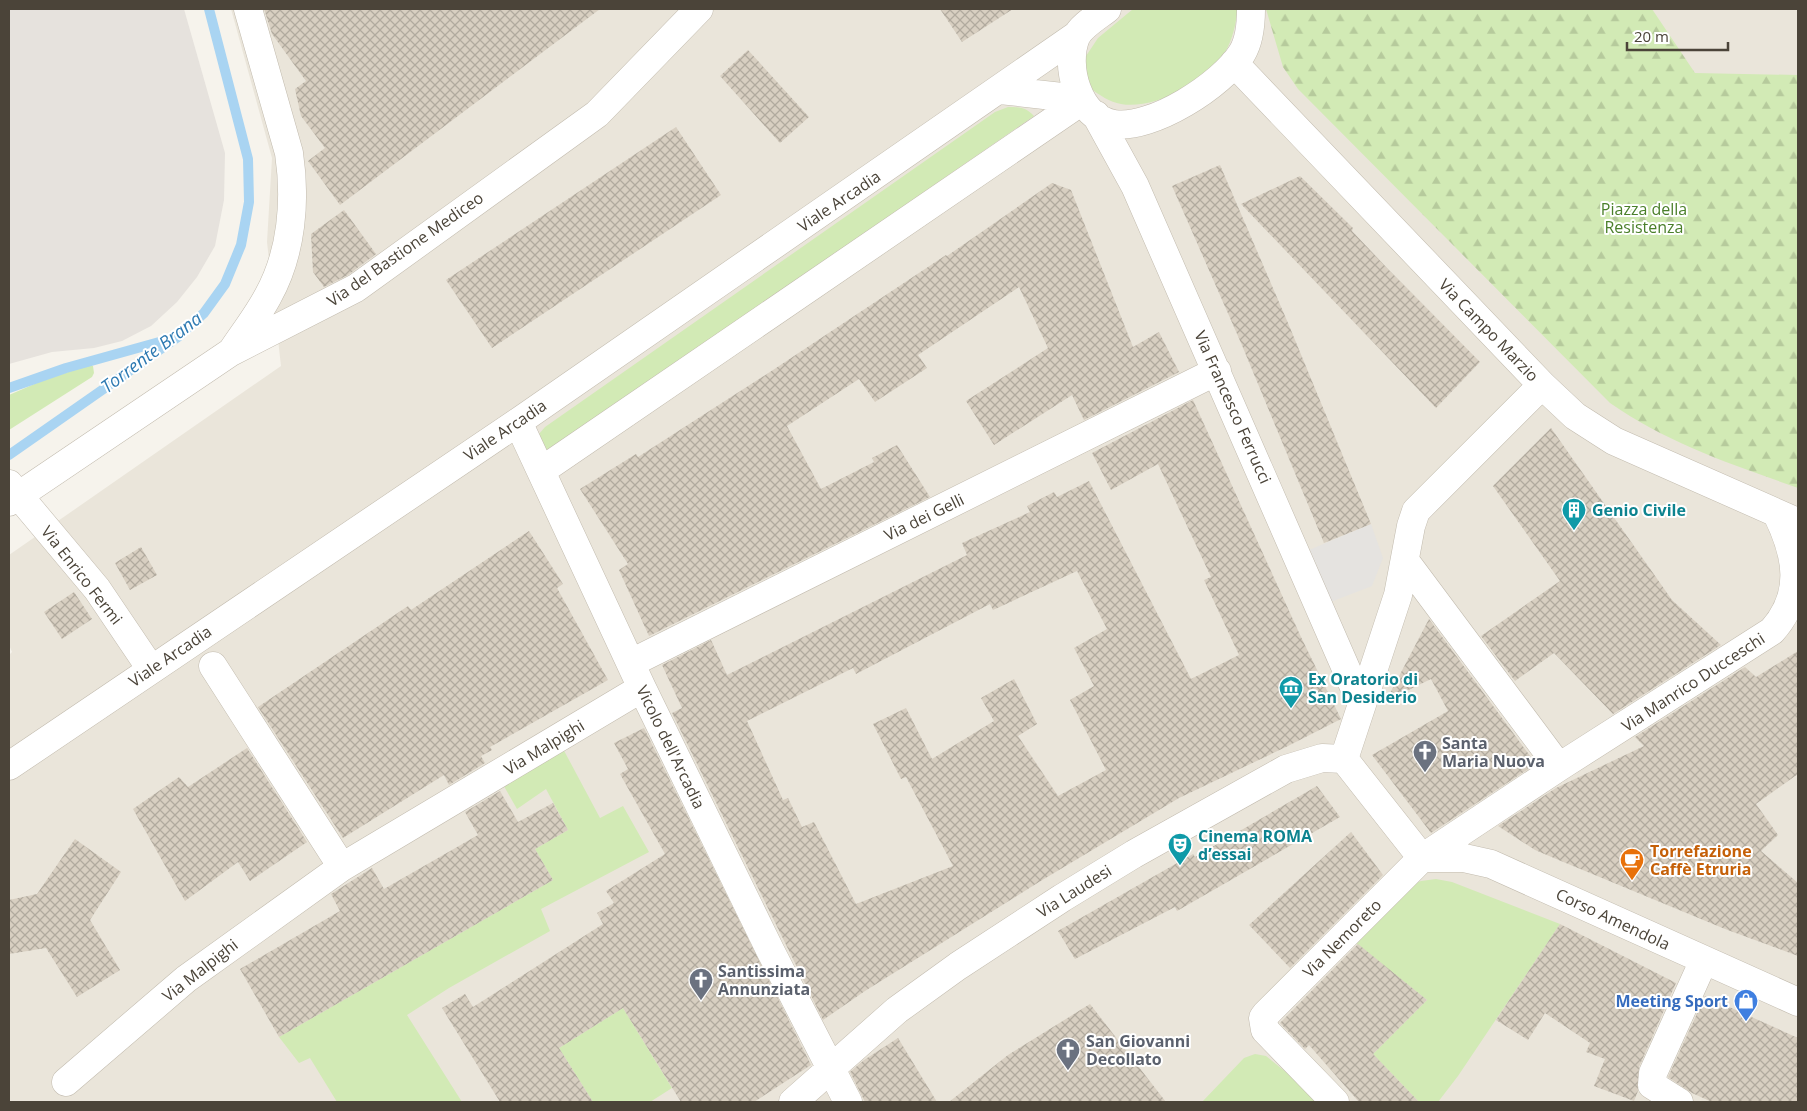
<svg xmlns="http://www.w3.org/2000/svg" width="1807" height="1111" font-family="'Open Sans',sans-serif">
	<defs>
		<pattern id="forest-firs" width="22" height="20" patternUnits="userSpaceOnUse" patternTransform="scale(1.25)"><rect width="22" height="20" fill="#d2eab5"/><path d="M5 1l3.5 6h-7zM16 11l3.5 6h-7z" fill="#b6ca9c"/></pattern>
		<pattern id="building-cross-hatch" width="8" height="8" patternUnits="userSpaceOnUse" patternTransform="scale(1.25)"><rect width="8" height="8" fill="#d8cfc1"/><path d="M0 0l8 8M0 8l8-8" fill="none" stroke="#b1aa9e"/></pattern>
	</defs>
	<rect width="100%" height="100%" fill="#f6f3ec"/>
	<path fill="#eae5da" d="M231,9h1567v1093h-1789v-447l3,-3 -3,-7v-90l272,-189 -14,-124 5,-84z"/>
	<path fill="#e6e2dd" d="M9,9h175l41,144 -1,47 -9,46 -18,31 -20,25 -26,24 -29,15 -28,7 -42,4 -43,12z"/>
	<path fill="#d2eab5" d="M1133,9h104v5c-2,15 -6,30 -15,43 -18,26 -69,53 -101,47 -11,-2 -22,-9 -31,-16l-8,-26 16,-24z
		M1008,107c12,0 18,0 26,9l-492,340 -3,-22 6,-7 450,-315z
		M88,365l5,1 1,7 -2,4 -83,53v-35l30,-13z
		M561,745l39,73 23,-12 26,46 -108,57 9,22 -101,57 -42,27 55,87h-125l-27,-44 -11,5 -20,-26 274,-157 -18,-31 33,-19 -22,-41 -29,20 -16,-28z
		M1436,879l16,3 108,42 -102,152 -20,26h-19l-46,-48 54,-54 -74,-59 55,-55 13,-5z
		M623,1008l49,80 -22,14h-57l-34,-54z
		M1255,1054l11,2 57,46h-121l42,-44z"/>
	<path fill="url(#forest-firs)" d="M1266,9h386l43,64 103,2v413c-67,-24 -129,-44 -188,-85l-312,-314 -15,-22z"/>
	<path fill="#e5e3e0" d="M1371,524l12,34 -11,28 -44,17 -19,-53z"/>
	<g fill="none" stroke-linecap="round" stroke-linejoin="round">
		<path stroke="#a9d4f2" stroke-width="10" d="M9,388l57,-20 104,-29
			M9,455l169,-118 26,-24 21,-29 16,-39 8,-43 -1,-43 -39,-150"/>
	</g>
	<path fill="url(#building-cross-hatch)" fill-rule="evenodd" d="M264,9h336l-260,196 -32,-44 17,-13 -24,-32 -6,-27 11,-8 -34,-47z
		M940,9h73l-51,33z
		M748,50l61,67 -29,26 -60,-67z
		M676,127l45,68 -229,153 -46,-68z
		M1220,165l68,158 83,201 -47,19 -83,-200 -69,-157z
		M1300,176l53,52 -1,3 35,37 93,94 -44,46 -195,-204z
		M1052,183l19,7 62,157 26,-15 20,40 -95,48 -12,-25 -78,50 -28,-44 82,-53 -29,-61 -101,68 9,13 -52,34 -16,-23 -72,47 34,63 53,-27 -2,-4 25,-13 33,52 -281,139 -30,-66 9,-6 -48,-75 56,-35 2,3 132,-85 176,-117 1,1z
		M344,210l32,44 -28,21 -24,12 -11,-15 -2,-38z
		M1193,400l108,237 40,82 -53,27 -109,52 -140,84 -174,109 -42,29 -151,-307 10,-5 -20,-43 49,-25 16,35 240,-120 -5,-12 68,-31 -3,-6 27,-14 3,5 32,-16 102,198 48,-24 -35,-75 7,-3 -53,-113 -47,26 -19,-37zM1077,571l30,58 -33,19 20,38 -24,14 36,70 -48,26 -40,-60 19,-12 -23,-45 -33,19 13,23 -62,38 -26,-51 -33,16 28,55 5,-2 47,89 -97,38 -42,-82 -12,5 -14,-29 -5,2 -36,-79 106,-53 3,6 134,-70 3,6z
		M1551,428l121,172 49,45 -108,69 -59,-61 -39,28 -34,-45 79,-55 -67,-95z
		M529,531l34,53 -6,4 51,92 -118,67 2,3 -11,6 4,7 -36,22 -5,-10 -101,63 -85,-131 150,-101 3,4z
		M141,547l16,28 -27,15 -15,-27z
		M74,592l18,27 -30,20 -18,-27z
		M1429,619l107,145 -105,69 -59,-78 76,-44 -17,-32 -45,22z
		M1798,651v123l-42,30 22,31 -17,16 37,32v73l-73,-27 -164,-68 -26,-11 -37,-24 58,-38 88,-42 -9,-9 110,-70 11,10z
		M644,728l167,337 -57,37h-73l-58,-94 -64,40 34,54h-93l-58,-94 23,-14 8,13 130,-83 -6,-11 17,-10 -8,-12 59,-37 -45,-80 8,-5 -14,-26z
		M247,748l60,94 -57,39 -12,-19 -53,39 -52,-92 46,-32 9,10z
		M1317,786l23,31 -163,94 -2,-4 -100,52 -17,-28 135,-77 2,3z
		M500,791l18,31 35,-19 15,27 -33,19 18,31 -274,157 -39,-68 100,-58 -9,-17 41,-26 12,21 94,-54 -13,-23z
		M1351,832l32,43 -93,93 -41,-43z
		M75,839l46,33 -31,48 30,50 -43,27 -31,-49 -37,6v-54l28,-6z
		M1560,924l116,59 -37,84 -1,24 -4,10 -40,-15 11,-27 -19,-7 4,-9 -45,-30 -17,27 -32,-20z
		M1358,944l69,56 -54,54 46,48h-60l-50,-57 -4,4 -25,-26z
		M1705,996l93,42v64h-86l-20,-9 -24,-16z
		M1090,1004l76,98h-217l59,-47z
		M898,1038l39,64h-72l-15,-30 14,-12z"/>
	<g fill="none" stroke-linecap="round" stroke-linejoin="round">
		<defs>
			<path id="minor" d="M1107,9c-9,7 -26,17 -31,28 -12,29 2,81 38,87 38,6 108,-39 128,-71 8,-13 9,-30 9,-44
				M1234,63l308,322 33,31 39,25 181,80
				M1000,90l80,9
				M1096,115l39,71 226,517
				M232,351c12,-18 26,-36 36,-55 24,-43 28,-96 21,-143l-41,-144
				M518,422l124,266 128,262 78,152
				M541,471l541,-370
				M9,484l88,105 54,80
				M9,502l222,-150 125,-64 241,-174 102,-105
				M1406,562l153,205
				M631,663l586,-292
				M213,666l129,201 300,-179
				M1344,759l54,-164 13,-69 5,-15 126,-126
				M1344,759l78,99
				M9,766l509,-344 559,-387
				M1422,858h42l27,6 307,138
				M66,1082l120,-103 156,-112
				M793,1102l104,-92 61,-44 104,-68 72,-44 152,-85 36,-11 22,1
				M1335,1102l-70,-72 -2,-12 3,-4 156,-156 137,-91 213,-136c33,-37 25,-76 5,-117
				M1679,1102l-27,-17 1,-12 51,-113"/>
		</defs>
		<use href="#minor" stroke="#c2bbae" stroke-width="29"/>
		<use href="#minor" stroke="#fff" stroke-width="28"/>
	</g>
	<defs>
		<symbol id="building-pin" viewBox="-11 -11 22 30"><path d="M0 17L-7.5 6A9.5 9.5 0 1 1 7.5 6Z" fill="#0f9aa8" stroke="#fff"/><path d="M-4-6H4V6H1V3H-1V6H-4ZM-2.5-4.3h1.7v1.8h-1.7ZM.8-4.3h1.7v1.8H.8ZM-2.5-1h1.7V.8h-1.7ZM.8-1h1.7V.8H.8Z" fill="#fff"/></symbol>
		<symbol id="museum-pin" viewBox="-11 -11 22 30"><path d="M0 17L-7.5 6A9.5 9.5 0 1 1 7.5 6Z" fill="#0f9aa8" stroke="#fff"/><path d="M0-6L6-3V-2H-6V-3ZM-5-1h2V3h-2ZM-1-1h2V3h-2ZM3-1h2V3H3ZM-6 4H6V6H-6Z" fill="#fff"/></symbol>
		<symbol id="church-pin" viewBox="-11 -11 22 30"><path d="M0 17L-7.5 6A9.5 9.5 0 1 1 7.5 6Z" fill="#6b7280" stroke="#fff"/><path d="M-1.2-6h2.4v3.5h3.3v2.4h-3.3V6h-2.4V-.1h-3.3v-2.4h3.3Z" fill="#fff"/></symbol>
		<symbol id="theatre-pin" viewBox="-11 -11 22 30"><path d="M0 17L-7.5 6A9.5 9.5 0 1 1 7.5 6Z" fill="#0f9aa8" stroke="#fff"/><path d="M-5-5.5Q0-4 5-5.5V0Q5 5 0 6Q-5 5-5 0ZM-3.3-2.5H-1v1.5H-3.3ZM1-2.5H3.3v1.5H1ZM-2.8 1Q0 5.5 2.8 1Z" fill="#fff"/></symbol>
		<symbol id="cafe-pin" viewBox="-11 -11 22 30"><path d="M0 17L-7.5 6A9.5 9.5 0 1 1 7.5 6Z" fill="#e8710a" stroke="#fff"/><path d="M-5.5-4.5H6V0H3Q3 3.5 0 3.5H-2.5Q-5.5 3.5-5.5 0ZM3-3.2v2h1.7v-2ZM-6 4.5H4V6H-6Z" fill="#fff"/></symbol>
		<symbol id="shop-pin" viewBox="-11 -11 22 30"><path d="M0 17L-7.5 6A9.5 9.5 0 1 1 7.5 6Z" fill="#3f7fe0" stroke="#fff"/><path d="M-5-2.5h2.3a2.7 3.5 0 0 1 5.4 0H5L5.5 6h-11ZM-1.5-2.5h3a1.5 2.3 0 0 0-3 0Z" fill="#fff"/></symbol>
	</defs>
	<g fill-rule="evenodd">
		<use href="#building-pin" x="1560" y="496" width="28" height="38"/>
		<use href="#museum-pin" x="1277" y="674" width="28" height="38"/>
		<use href="#church-pin" x="1411" y="738" width="28" height="38"/>
		<use href="#theatre-pin" x="1166" y="831" width="28" height="38"/>
		<use href="#cafe-pin" x="1618" y="846" width="28" height="38"/>
		<use href="#church-pin" x="687" y="966" width="28" height="38"/>
		<use href="#shop-pin" x="1732" y="987" width="28" height="38"/>
		<use href="#church-pin" x="1054" y="1036" width="28" height="38"/>
	</g>
	<g text-anchor="middle" dominant-baseline="central" stroke-width="4" stroke-linejoin="round" paint-order="stroke">
		<g font-size="16" fill="#4b4439" stroke="#fff">
			<text transform="translate(839 201) rotate(-34)">Viale Arcadia</text>
			<text transform="translate(405 249) rotate(-35)">Via del Bastione Mediceo</text>
			<text transform="translate(1489 330) rotate(46)">Via Campo Marzio</text>
			<text transform="translate(1233 407) rotate(66)">Via Francesco Ferrucci</text>
			<text transform="translate(505 430) rotate(-34)">Viale Arcadia</text>
			<text transform="translate(924 517) rotate(-26)">Via dei Gelli</text>
			<text transform="translate(82 575) rotate(52)">Via Enrico Fermi</text>
			<text transform="translate(170 656) rotate(-34)">Viale Arcadia</text>
			<text transform="translate(1693 682) rotate(-33)">Via Manrico Ducceschi</text>
			<text transform="translate(544 747) rotate(-31)">Via Malpighi</text>
			<text transform="translate(671 747) rotate(64)">Vicolo dell'Arcadia</text>
			<text transform="translate(1074 891) rotate(-32)">Via Laudesi</text>
			<text transform="translate(1613 919) rotate(25)">Corso Amendola</text>
			<text transform="translate(1342 938) rotate(-45)">Via Nemoreto</text>
			<text transform="translate(200 970) rotate(-38)">Via Malpighi</text>
		</g>
		<g font-size="16" fill="#4a7f2a" stroke="#fff">
			<text x="1644" y="209">Piazza della<tspan x="1644" dy="18">Resistenza</tspan></text>
		</g>
		<g font-size="16" font-weight="bold" fill="#0d838f" stroke="#fff" text-anchor="start">
			<text x="1592" y="510">Genio Civile</text>
			<text x="1308" y="679">Ex Oratorio di<tspan x="1308" dy="18">San Desiderio</tspan></text>
			<text x="1198" y="836">Cinema ROMA<tspan x="1198" dy="18">d’essai</tspan></text>
		</g>
		<g font-size="16" font-weight="bold" fill="#5b616d" stroke="#fff" text-anchor="start">
			<text x="1442" y="743">Santa<tspan x="1442" dy="18">Maria Nuova</tspan></text>
			<text x="718" y="971">Santissima<tspan x="718" dy="18">Annunziata</tspan></text>
			<text x="1086" y="1041">San Giovanni<tspan x="1086" dy="18">Decollato</tspan></text>
		</g>
		<g font-size="16" font-weight="bold" fill="#c56008" stroke="#fff" text-anchor="start">
			<text x="1650" y="851">Torrefazione<tspan x="1650" dy="18">Caffè Etruria</tspan></text>
		</g>
		<g font-size="16" font-weight="bold" fill="#366cbe" stroke="#fff" text-anchor="end">
			<text x="1728" y="1001">Meeting Sport</text>
		</g>
		<g font-size="18" font-style="italic" fill="#2e7ab2" stroke="#fff">
			<text transform="translate(151 352) rotate(-37)">Torrente Brana</text>
		</g>
	</g>
	<rect width="1807" height="1111" fill="none" stroke="#4b4439" stroke-width="20"/>
	<path d="M1627 42v8h101v-8" fill="none" stroke="#4b4439" stroke-width="2.5"/>
	<text x="1634" y="42" font-size="15" fill="#4b4439" stroke="#ffffff" stroke-width="4" paint-order="stroke">20 m</text>
</svg>
